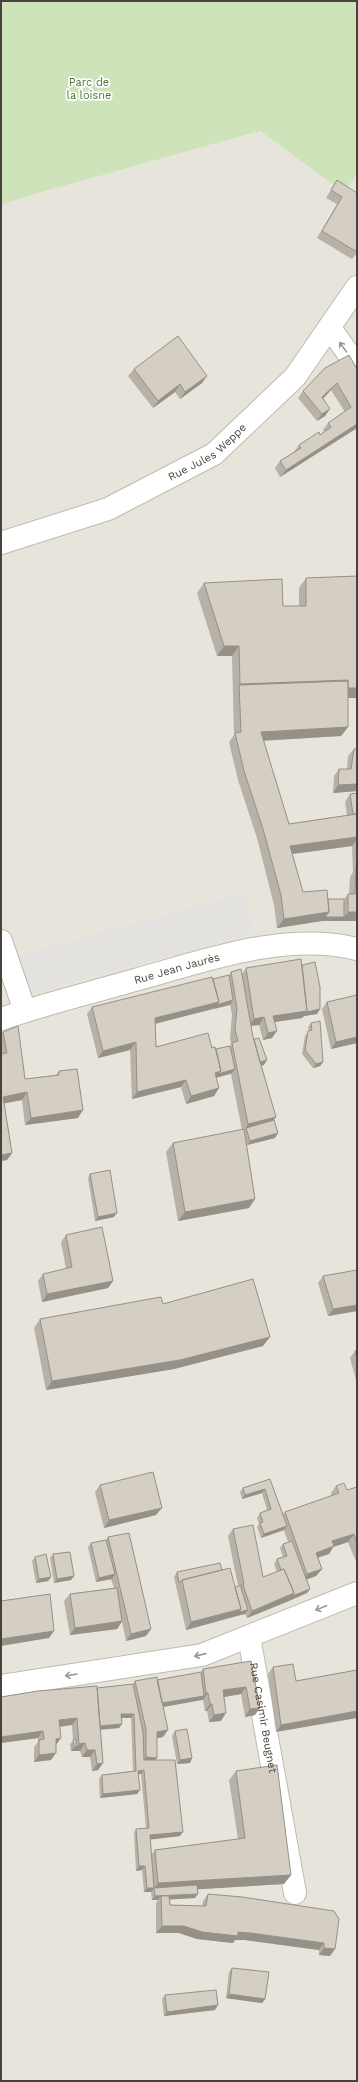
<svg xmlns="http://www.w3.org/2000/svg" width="358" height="2082" font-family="'Work Sans',sans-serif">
	<rect width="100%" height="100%" fill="#f4f2ec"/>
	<path fill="#e7e4db" d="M260,131l84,62 13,-19v1907h-356v-1876l34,-11z"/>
	<path fill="#cee3ba" d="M1,1h356v173l-13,19 -84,-62 -225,63 -34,11z"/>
	<path fill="#e4e2df" d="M244,893l11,40 -228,62 -11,-39z"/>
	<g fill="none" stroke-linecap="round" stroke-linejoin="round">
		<defs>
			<g id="minor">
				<path d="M330,328l27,38"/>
				<path id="s1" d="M1,543l107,-34 106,-55 81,-77 62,-90"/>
				<path d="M1,941l24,70"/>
				<path id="s2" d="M1,1019c44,-15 89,-26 134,-39 69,-19 150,-49 222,-31"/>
				<path id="s3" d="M249,1637l46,256"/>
				<path d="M1,1686l201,-31 155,-62"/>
			</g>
		</defs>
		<use href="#minor" stroke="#bfbaaf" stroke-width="24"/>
		<use href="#minor" stroke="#fff" stroke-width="22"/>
	</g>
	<path fill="#b7b1a7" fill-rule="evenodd" d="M337,180l20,13v60l-5,6 -35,-21 20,-34 -11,-6z
		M349,355l8,73 -77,49 -5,-9 5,-7 14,-9 5,-7 21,-10 4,-3 -1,-2 5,-7 17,-11 -14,-22 -8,9 2,17 -8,5 -19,-23 5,-7z
		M134,369l68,14 -22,16 -5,-7 -22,16 -25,-32z
		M357,576v122h-9v29l-7,9 -78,5 26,83 58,-9 -2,-13 5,-8 7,-1v128h-35l-45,7 -3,-23 -17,-67 -19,-58 -9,-38 5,-7 -2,-79h-15l-20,-63 7,-10 79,23h16v-18l7,-10zM352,846l1,26 -3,5 -1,17h-1l-4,5h-16l-25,-7 -11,-38z
		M354,749h3v42l-24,2 1,-17 5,-7h8l1,-13z
		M302,965l18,44 -3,5 -13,2 -2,2 -27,4 -3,16 -9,2 -4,-15 -8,1 2,11 11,28h-3l13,55 1,18 -28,7 -1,-3 9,57 -6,9 -71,13 -12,-69 7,-9 69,-13 -11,-56 -15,4 3,10 -5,8 -28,8 -5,-17 -49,12 -2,-49 -32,8 -11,-44 5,-7 137,-32 2,-3 11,2 4,-6zM230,1004l2,11 -2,23 1,6 -1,2 -14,3 -4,-1 -56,-1 -1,-23z
		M357,995v48l-26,6 -9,-40 5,-7z
		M311,1023l12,39 -3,4 -7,2 -11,-14 3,-18 4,-5 -1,-4z
		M3,1032l22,47 31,-4 3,-4 19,47 -53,7 -3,-25 -18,3 8,50 -5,7 -6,1v-127z
		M90,1174l24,43 -19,4 -7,-43z
		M66,1235l47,46 -5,7 -66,14 -4,-21 5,-7 23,-5 -5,-27z
		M357,1270v41l-29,5 -10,-33 5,-7z
		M163,1304l100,42 -89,23 -128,21 -12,-62 6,-9z
		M357,1350v34l-7,-26 5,-7z
		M270,1479l13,35 2,-2 47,-16 -1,-3 5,-7 11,4 10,-3v77l-9,-22 -15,5 -4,7 -11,3 4,12 -6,7 -10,4 1,13 -60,25 -2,-4 -59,16 -12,-53 3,-5 45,-2 13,17 3,-1 -10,-50 5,-7 30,48 14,-5 -3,-8 3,-5 6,-2 -3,-9 3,-4 5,-2 -4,-12 -23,8 -4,-11 2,-3 -2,-6 3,-5 7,-3 -5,-17 -20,6 -2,-7 3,-4z
		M100,1485l56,30 -52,13 -9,-36z
		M108,1537l43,92 -5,7 -20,5 -4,-19 -5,7 -47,6 -6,-34 6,-7 44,-6 -3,-9 -15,3 -8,-35 3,-4 15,-3z
		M53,1554l21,22 -3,4 -17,3 -4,-25z
		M35,1557l16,20 -3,4 -12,2 -4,-22z
		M251,1661l4,54 -10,2 -4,-23 -17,3 -3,24 -12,1 -2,-11h-2l-2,-11 -40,7v30l-6,1 -2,22 25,76 -30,3 1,16 4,-5 83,-11 -9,-59 7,-9 55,104 -7,9 -86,5 -3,9 -26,1 1,6 32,1 1,-5 5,-7 34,3 93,52 -5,7 -11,-1v-5l-74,-10h-10l-2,3 -36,-4 -18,-6h-23v-30l2,-3h-6l-1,-8h-7l-2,-22 -6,1 -2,-38 2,-4 10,-1 -5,-54h-3l2,16 -3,4 -37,4 -1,-19 3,-4 31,-4 -2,-53h-10l1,6 -3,4 -19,2 3,33 -5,7 -6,1 -2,-14h-8l-2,-6h-9l-1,-7 3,-3 -1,-16 -12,2 -4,18 -5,15 -17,2v-15l4,-5v-4l-37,5v-46l96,-9 36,-4 2,-3 22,-1 44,-8 2,-3z
		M273,1667l23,14 61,-11 -81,62 -8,-58z
		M175,1731l17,27 -2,5 -13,1 -5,-28z
		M232,1968l33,31 -3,4 -36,-5 3,-26z
		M165,1995l50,15 -51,6 -2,-17z"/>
	<path fill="#959088" d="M207,376l-5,7 -22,16 5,-7z
		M337,383l-6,7 -14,15 5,-8z
		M180,384l-5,8 -22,16 5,-7z
		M330,409l-5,7 -8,5 5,-7z
		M357,424v4l-77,49 6,-7z
		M224,646h15l-7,10h-15z
		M348,680l-7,10 -102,-5 1,-1z
		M348,688h9v10h-16z
		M348,727l-7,9 -87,5 7,-9z
		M357,784v7l-24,2 5,-8z
		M357,837v2l-5,7 -68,9 6,-9z
		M329,912l15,5 4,-5h9v9h-35l-45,7 7,-9z
		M233,1000l-3,5 -16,4 2,-4z
		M219,1002l-6,7 -63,16 5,-7z
		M320,1009l-3,5 -13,2 -2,2 -34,5 5,-7z
		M264,1017l-5,8 -11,1 6,-7z
		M277,1031l-5,7 -9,2 5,-7z
		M357,1037v6l-26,6 5,-7z
		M136,1042l-6,8 -32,8 5,-7z
		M267,1060l-3,5 -9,2 3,-4z
		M323,1062l-3,4 -7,2 3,-4z
		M235,1069l-3,4 -17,5v-5l6,-2z
		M186,1080l-5,7 -49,12 5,-7z
		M219,1088l-5,8 -28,8 5,-8z
		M27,1092l-5,8 -21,4 2,-7z
		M83,1110l-5,8 -53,7 6,-7z
		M276,1117l-5,7 -25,4 2,-4z
		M278,1133l-3,5 -28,7 3,-4z
		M12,1153l-5,7 -6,1v-6z
		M255,1199l-6,9 -71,13 7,-9z
		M117,1213l-3,4 -19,4 3,-4z
		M113,1281l-5,7 -66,14 5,-8z
		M357,1305v6l-29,5 5,-7z
		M270,1337l-7,9 -89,23 -128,21 6,-9z
		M265,1489l-3,4 -20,6 3,-4z
		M162,1508l-6,7 -52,13 5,-8z
		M287,1526l-3,4 -23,8 3,-4z
		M354,1534l-6,8 -15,5 -4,7 -18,6 5,-7 16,-12z
		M322,1569l-6,7 -14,5 5,-7z
		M115,1574l-3,5 -16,3 3,-4z
		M74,1576l-3,4 -17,3 3,-4z
		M51,1577l-3,4 -12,2 3,-4z
		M310,1589l-3,4 -18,8 3,-5z
		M294,1593l-5,8 -42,17 5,-7z
		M241,1609l-5,7 -50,14 5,-8z
		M248,1610l-3,4 -9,2 3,-4z
		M122,1621l-5,8 -47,6 5,-7z
		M151,1629l-5,7 -20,5 5,-7z
		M54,1631l-5,7 -48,8v-7z
		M246,1687l-5,7 -23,4 5,-8z
		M206,1693h2l-5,7h-2z
		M204,1696l-3,4 -44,8 3,-5z
		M210,1704h2l-5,7h-2z
		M260,1708l-5,7 -10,2 5,-8z
		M357,1711v7l-81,14 5,-7z
		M226,1713l-5,8 -12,1 5,-7z
		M121,1714h13l-3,4h-13z
		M77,1718l-5,7 -18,2 5,-7z
		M122,1724l-3,4 -24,2 3,-4z
		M168,1730l-5,7 -11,2 5,-7z
		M43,1731l-5,7 -37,5v-6z
		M61,1738l-5,7v-6z
		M85,1743l-5,8h-9l3,-4h2l3,-3z
		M87,1750h8l-5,7h-8z
		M56,1753l-5,7 -17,2 5,-7z
		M146,1757l11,1 -5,7 -11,-1z
		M192,1758l-2,5 -13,1 3,-4z
		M103,1763l-5,7 -6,1 5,-7z
		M144,1770l-3,4 -6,1 3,-4z
		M140,1790l-3,4 -37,4 3,-4z
		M183,1832l-3,4 -33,4 3,-5z
		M139,1866h6l-3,4 -6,1z
		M291,1875l-7,9 -129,8 -1,-4 4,-5z
		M147,1888h7l-3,4h-7z
		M198,1894l-3,4 -34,2v-4l-3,4h-6l3,-4z
		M162,1926h22l54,6 12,1 74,10 -5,7 -74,-10h-10l-2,3 -36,-4 -18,-6h-23z
		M324,1948l11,1 -5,7 -11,-1z
		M229,1994l36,5 -3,4 -36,-5z
		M218,2005l-3,5 -51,6 3,-4z"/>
	<path fill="#d5cec2" stroke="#959088" d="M337,180l20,13v59l-35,-21 20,-34 -11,-7z
		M178,336l29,40 -22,16 -5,-8 -22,17 -24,-32z
		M349,355l8,14v55l-71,46 -6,-9 21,-13 -2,-3 20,-13 1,3 11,-8 -3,-4 23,-16 -14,-24 -15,14 8,12 -8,5 -19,-23 22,-23z
		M357,576v112h-9v-8l-108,4 -1,-38h-15l-20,-63 78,-4 1,27h23v-28z
		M348,681v46l-87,5 28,92 68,-10v23l-67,9 13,46 24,-2 2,22 -45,7 -3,-24 -18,-66 -19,-58 -9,-38 6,-1 -2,-47z
		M354,749h3v35l-19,1 1,-16h12z
		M357,793v21h-4l-3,-20z
		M356,867h1v45h-9v-18h7z
		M328,899h16v18h-19l4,-5z
		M301,959l6,52 -34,5 4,15 -9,2 -4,-16 -10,2 -8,-51z
		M315,962l5,25v22l-13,3v-1l-5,-46z
		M241,969l12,68 23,80 -28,7 -16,-81 6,-2 -3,-11 2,-22 -6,-36z
		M229,975l4,25 -17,5 3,-3 -6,-23z
		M212,977l7,25 -64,16 1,29 52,-14 4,15 3,-1 6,24 -6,2 4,15 -28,8 -5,-16 -49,12 -1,-50 -33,9 -11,-44z
		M357,995v42l-21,5 -9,-40z
		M320,1021l3,41 -7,2 -11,-14 3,-19 4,-1 -1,-7z
		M18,1026l7,53 34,-4v-4l18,-2 6,41 -52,8 -4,-26 -24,5 9,56 -11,2v-101l6,-1 -4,-21z
		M259,1038l8,22 -7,2 -6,-23z
		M230,1046l5,23 -17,5 3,-3 -5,-22z
		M274,1120l4,13 -28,8 -4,-13z
		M244,1129l11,70 -70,13 -12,-69z
		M110,1170l7,43 -19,4 -8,-43z
		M102,1227l11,54 -66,13 -4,-20 29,-7 -6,-32z
		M357,1270v35l-24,4 -10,-33z
		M253,1279l17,58 -90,23 -128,21 -12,-62 121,-22 2,7z
		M357,1350v8l-2,-7z
		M153,1472l9,36 -53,12 -9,-35z
		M270,1479l17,47 -23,8 -4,-11 3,-1 -3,-9 11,-4 -6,-20 -20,6 -2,-7z
		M344,1483l3,7 10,-3v56l-3,-9 -22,7 2,5 -18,7 6,16 -15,5 -22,-62 54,-19 -3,-7z
		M253,1525l10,52 21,-8 10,24 -42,18 -9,-26 1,-1 -11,-55z
		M129,1533l22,96 -20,5 -23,-97z
		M106,1540l9,34 -16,4 -8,-35z
		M292,1541l18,48 -18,7 2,-3 -10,-24 -3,1 -4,-11 10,-3 -4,-12z
		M70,1552l4,24 -17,3 -4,-25z
		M46,1554l5,23 -12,2 -4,-22z
		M220,1563l2,7 -40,10 -3,3 -2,-11z
		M230,1568l11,41 -50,13 -9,-42z
		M242,1585l-1,3 7,22 -9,2 2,-3 -6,-22z
		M117,1588l5,33 -47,7 -5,-34z
		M50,1594l4,37 -53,8v-38z
		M251,1661l9,47 -10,1 -4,-22 -23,3 3,23 -12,2 -2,-11h-2l-2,-11h-2l-3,-24z
		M293,1664l3,17 61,-11v41l-76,14 -8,-58z
		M201,1672l3,24 -42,7 -5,-23z
		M157,1677l11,53 -11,2v26l-11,-1v-28l-11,-48z
		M133,1684l10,48 1,28h31l8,72 -33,3 4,53h-7l-2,-22h-6l-3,-37 13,-1 -5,-58 -6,1 2,19 -37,4 -1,-19 34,-4 -2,-57h-13l1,10 -22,2 -3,-38z
		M97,1686l6,77 -6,1 -2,-14h-8l-2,-7 -6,1 -2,-26 -18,2 2,18 -5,1v14l-17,2v-15l5,-1 -1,-8 -42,6v-40l37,-6z
		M187,1729l5,29 -12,2 -5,-29z
		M76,1739v8h-2l-1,-7z
		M277,1765l14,110 -133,8 -3,-33 90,-12 -9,-67z
		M197,1885l1,9 -43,2 -1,-8z
		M208,1894l34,3 92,14 5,8 -4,30 -11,-1v-5l-74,-10 -12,-1v4l-36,-4 -18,-6h-22l-1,-30h8l1,9 36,1z
		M232,1968l37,4 -4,27 -36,-5z
		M216,1990l2,15 -51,7 -2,-17z"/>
	<defs><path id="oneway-shaft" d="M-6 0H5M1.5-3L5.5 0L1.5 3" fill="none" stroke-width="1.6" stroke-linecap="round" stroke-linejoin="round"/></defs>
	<g stroke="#9a9893">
		<use href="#oneway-shaft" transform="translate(343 347) rotate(-126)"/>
		<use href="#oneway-shaft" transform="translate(321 1608) rotate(158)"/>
		<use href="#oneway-shaft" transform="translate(200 1655) rotate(167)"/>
		<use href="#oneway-shaft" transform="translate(71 1675) rotate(172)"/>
	</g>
	<g text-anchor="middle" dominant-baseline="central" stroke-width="3.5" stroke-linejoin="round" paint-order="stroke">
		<g font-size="11" fill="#487433" stroke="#fff">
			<text x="89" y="82">Parc de<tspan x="89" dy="13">la loisne</tspan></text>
		</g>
		<g font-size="11" fill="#48433a" stroke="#fff">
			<text stroke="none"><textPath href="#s1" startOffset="227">Rue Jules Weppe</textPath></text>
			<text stroke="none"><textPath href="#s2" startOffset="183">Rue Jean Jaurès</textPath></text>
			<text stroke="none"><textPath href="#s3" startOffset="82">Rue Casimir Beugnet</textPath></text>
		</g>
	</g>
	<rect width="358" height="2082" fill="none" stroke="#48433a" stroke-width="4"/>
</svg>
